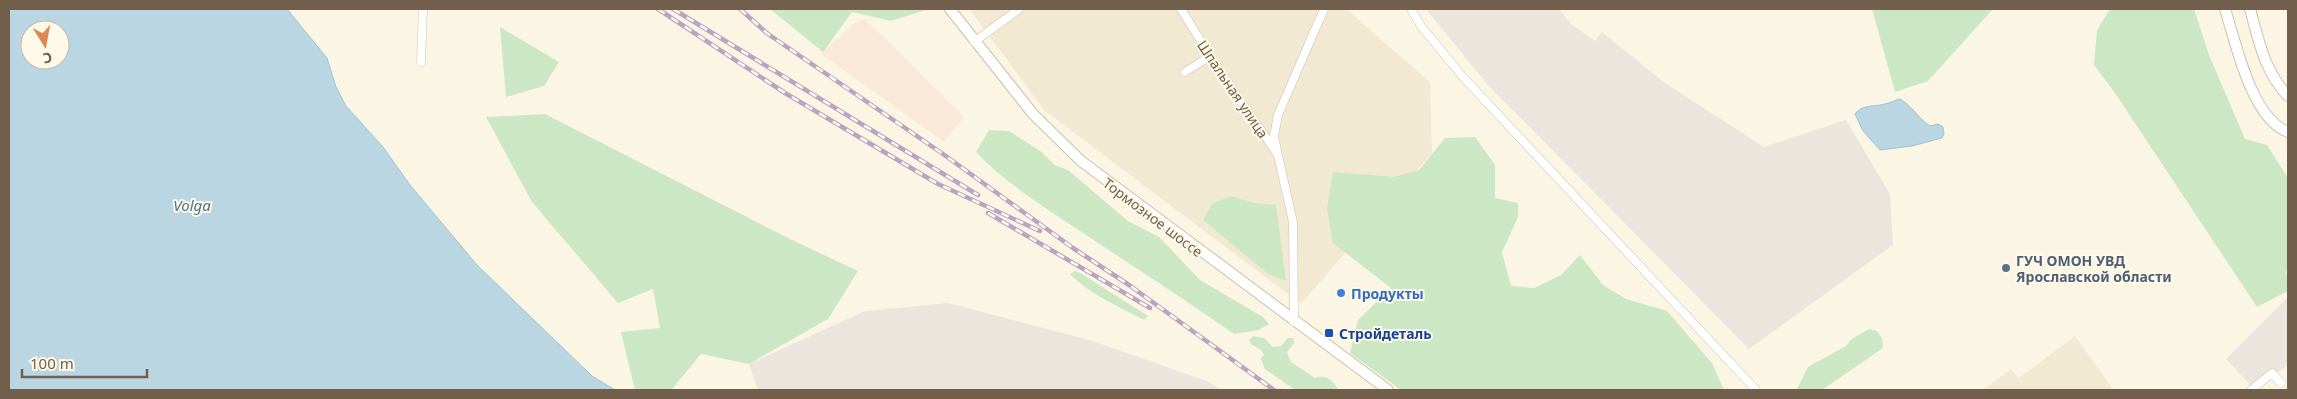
<svg xmlns="http://www.w3.org/2000/svg" width="2297" height="399" font-family="'Noto Sans',sans-serif">
	<rect width="100%" height="100%" fill="#fbf6e4"/>
	<path fill="#f2e9d3" d="M969,9h377l84,73 2,71 -131,151 -257,-194z
		M2075,336l39,54h-131l28,-21 8,9z"/>
	<path fill="#fae8d8" d="M865,19l99,98 -20,25 -123,-88 33,-31z"/>
	<path fill="#eae6de" d="M1426,9h133l12,15 24,17 7,-9 63,51 99,64 82,-27 44,74 3,51 -144,104 -261,-264z
		M2288,297v68l-33,25 -29,-31z
		M948,303l145,38 116,41 12,8h-463l-9,-26 116,-53z"/>
	<path fill="#cce7c3" d="M770,9h159l-38,12 -39,-9 -29,40z
		M1872,9h121l-65,72 -33,11z
		M2110,9h84l15,46 36,84 22,6 21,33v85l-2,11 2,2v15l-31,16 -142,-214 -21,-28 3,-35z
		M500,27l59,35 -15,24 -38,11z
		M545,114l245,125 68,32 -30,48 -79,45 -48,-10 -29,35 1,1h-38l-14,-58 39,-4 -7,-39 -35,14 -86,-101 -46,-85z
		M989,130l20,1 31,20 15,14 13,5 60,51 31,16 41,43 63,37 6,7 -10,6 -25,4c-46,-32 -92,-62 -139,-93 -41,-28 -85,-53 -119,-89z
		M1475,137l20,28v33l23,5v14l-16,35 9,34 23,2 27,-13 19,-20 23,30 23,14 41,12 45,52 12,27h-323l-51,-37 8,-33 33,-32 -58,-45 -6,-34 6,-37 61,5 25,-7 26,-32z
		M1231,196l23,7 22,2 10,76 -19,-8 -64,-53 9,-16z
		M1075,271l7,3 66,42 -4,4c-24,-13 -55,-26 -74,-46z
		M1869,329l8,2 5,7 1,10 -61,42 -25,-1 11,-22 38,-21 6,-7z
		M1253,336l11,2 9,9 8,-1 7,-8h5l1,5 -7,9 4,10 24,16c13,-4 17,3 24,12h-44l-30,-21 -4,-10 3,-4 -4,-6 -8,-4 -3,-5z"/>
	<path fill="#bad6e3" stroke="#a0c3d4" fill-rule="evenodd" d="M9,9h278l40,49 9,29 10,19 37,41 27,38 67,80 115,111 23,14h-606zM30,30h30v30h-30z
		M1900,99c12,7 18,19 30,27l8,-2 5,3 1,7 -2,4 -30,8 -32,4 -17,-19 -8,-17c7,-10 20,-7 30,-10 5,-1 10,-4 15,-5z"/>
	<g fill="none" stroke-linecap="round" stroke-linejoin="round">
		<defs>
			<path id="street" d="M1181,9l29,47 68,99 15,67 1,100
				M1411,9l10,17 42,51 293,313
				M974,42l45,-33
				M421,62l2,-53
				M1185,72l25,-16
				M1277,151l-3,-15 4,-21 46,-106
				M2251,390l21,-17 9,10"/>
			<path id="secondary" d="M950,9l83,105 48,47 307,229
				M2225,9c11,34 26,109 63,123
				M2250,9c9,32 14,62 38,87"/>
		</defs>
		<use href="#street" stroke="#cdc1ae" stroke-width="9"/>
		<use href="#secondary" stroke="#cec0a9" stroke-width="12"/>
		<use href="#street" stroke="#fff" stroke-width="8"/>
		<use href="#secondary" stroke="#fff" stroke-width="10"/>
		<defs>
			<path id="rail" d="M658,9l127,84 153,91 102,47
				M673,9l305,186
				M740,9l28,25 175,120 130,94 56,37 145,105
				M988,213l162,95"/>
		</defs>
		<use href="#rail" stroke="#baa3c3" stroke-width="4.5"/>
		<use href="#rail" stroke="#fef9e9" stroke-width="2.5" stroke-dasharray="8" stroke-linecap="butt"/>
	</g>
	<circle fill="#5c6f8a" stroke="#fef9e9" stroke-width="2" cx="2006" cy="268" r="5"/>
	<circle fill="#3f7fe0" stroke="#fef9e9" stroke-width="2" cx="1341" cy="293" r="5"/>
	<rect fill="#1a4fb4" stroke="#fef9e9" stroke-width="2" x="1324" y="328" width="10" height="10" rx="2.5"/>
	<g text-anchor="middle" dominant-baseline="central" stroke-width="4" stroke-linejoin="round" paint-order="stroke">
		<g font-size="14" fill="#715f4b" stroke="#fef9e9">
			<text transform="translate(1233 89) rotate(56)">Шпальная улица</text>
			<text transform="translate(1153 217) rotate(37)">Тормозное шоссе</text>
		</g>
		<g font-size="14" font-weight="bold" fill="#4e5e75" stroke="#fef9e9" text-anchor="start">
			<text x="2016" y="260">ГУЧ ОМОН УВД<tspan x="2016" dy="16">Ярославской области</tspan></text>
		</g>
		<g font-size="14" font-weight="bold" fill="#366cbe" stroke="#fef9e9" text-anchor="start">
			<text x="1351" y="293">Продукты</text>
		</g>
		<g font-size="14" font-weight="bold" fill="#164399" stroke="#fef9e9" text-anchor="start">
			<text x="1339" y="333">Стройдеталь</text>
		</g>
		<g font-size="15" font-style="italic" fill="#4a748a" stroke="#fef9e9">
			<text x="192" y="205">Volga</text>
		</g>
	</g>
	<rect width="2297" height="399" fill="none" stroke="#715f4b" stroke-width="20"/>
	<g transform="translate(45 45) rotate(169)"><circle r="24" fill="#fef9e9" stroke="#c6bbaa"/>
	<path d="M0-4L9 19L0 12L-9 19Z" fill="#dd8850"/>
	<text y="-8" font-size="14" font-weight="bold" text-anchor="middle" fill="#715f4b">С</text>
	</g>
	<path d="M22 369v8h125v-8" fill="none" stroke="#715f4b" stroke-width="2.5"/>
	<text x="30" y="369" font-size="15" fill="#715f4b" stroke="#fef9e9" stroke-width="4" paint-order="stroke">100 m</text>
</svg>
